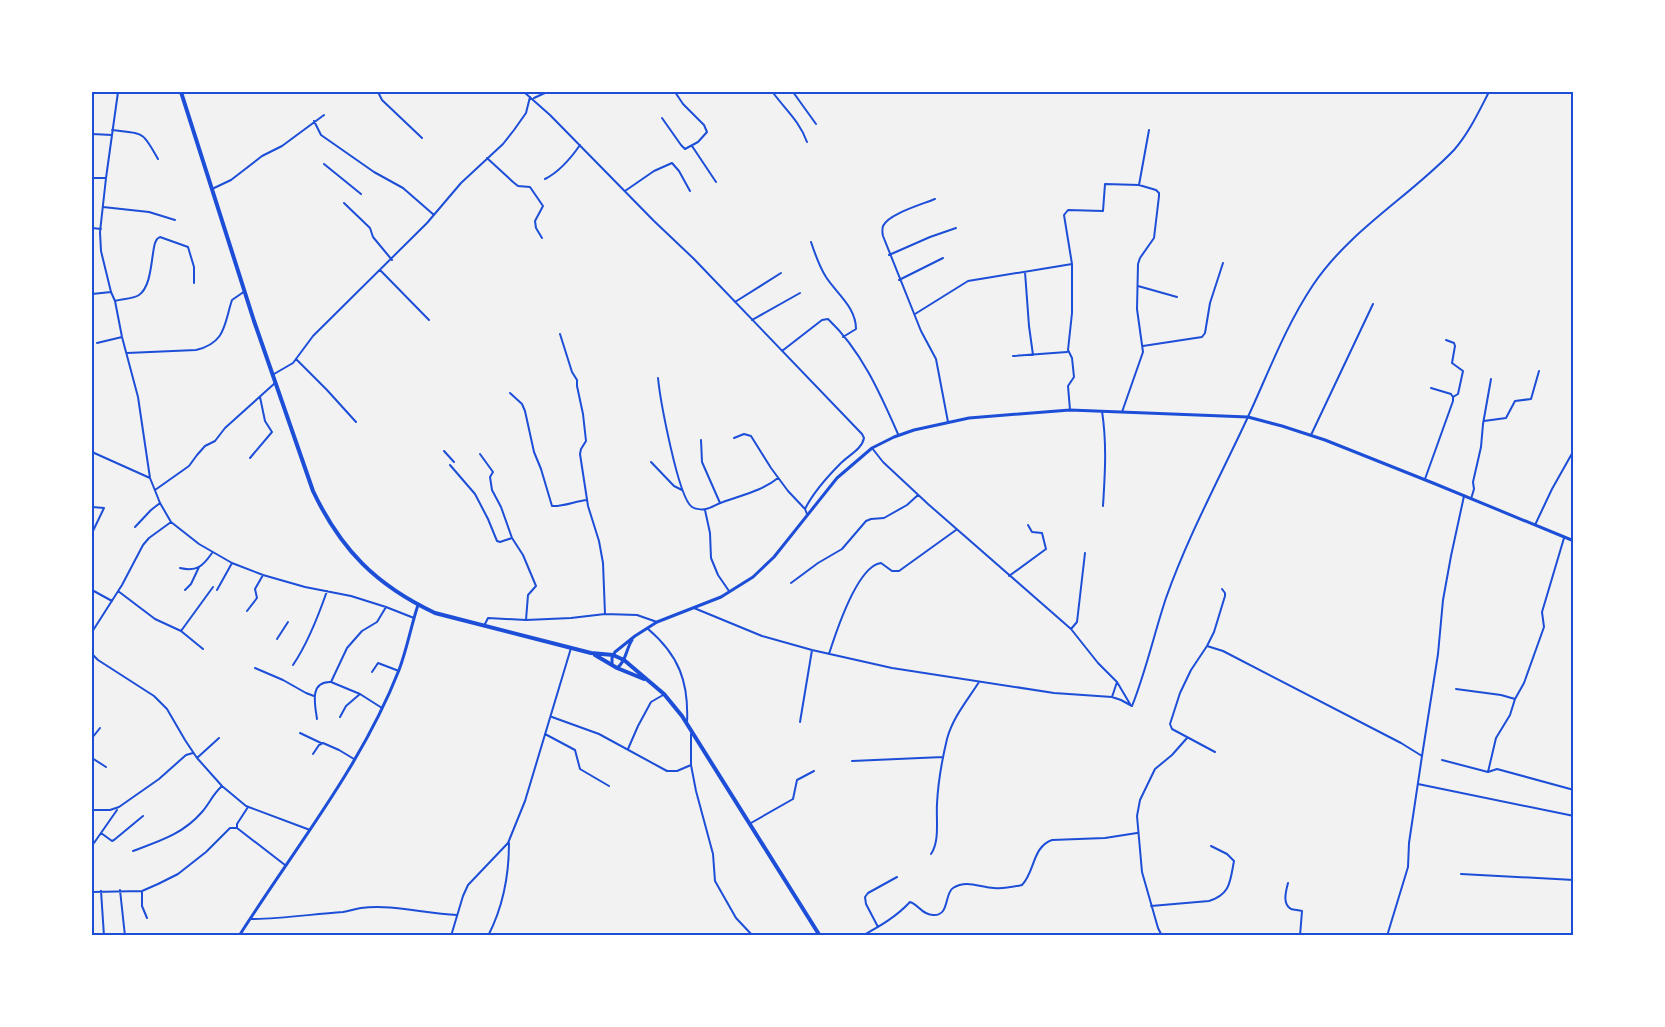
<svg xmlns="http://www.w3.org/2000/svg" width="1665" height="1027" font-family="'Source Sans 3',sans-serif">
	<rect width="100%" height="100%" fill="#f2f2f2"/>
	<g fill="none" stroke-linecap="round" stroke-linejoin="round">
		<path stroke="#1d4ed8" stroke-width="2" d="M118,92l-12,86 -6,54 1,19 10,41 4,9 7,36 16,60 12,81 10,25 11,19 28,22 33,19 31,12 42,12 46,9 35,11 28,11
			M381,92l-2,2 3,6 40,38
			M524,92l26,23 104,106 40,38 168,175 2,4c-2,11 -15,17 -23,25 -13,13 -28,30 -36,46l2,5
			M775,92l-1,2c12,16 26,28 33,48
			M793,92l23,32
			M534,98l13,-6
			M662,118l19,27 4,4 13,-7 9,-10 -3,-7 -21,-21 -8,-12
			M314,121l7,14 53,37 29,16 31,27
			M112,130c32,4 30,0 46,29
			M92,134l20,1
			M692,146l24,36
			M487,158l26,24 5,4 12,1 13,19 -8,15 1,7 6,10
			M324,164l37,30
			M92,178h14
			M545,179c14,-7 26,-21 35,-34
			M212,189l19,-9 31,-24 20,-10 42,-31
			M625,191l29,-20 18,-8 7,8 11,20
			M935,199c-12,5 -47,15 -52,27 -1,4 -1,6 0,10l38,95 15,28 12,63
			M344,203l26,25 3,9 19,23
			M103,207l46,5 26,8
			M92,228l9,1
			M811,242c4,12 8,24 15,35 11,17 30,30 30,52l-13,8
			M889,255l41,-18 26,-9
			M380,270l49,50
			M1025,272l4,54 4,29
			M899,280l44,-22
			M1138,286l39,11
			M92,294l19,-2
			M115,301c7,-2 18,-2 24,-6 13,-9 12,-38 16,-52l2,-4 3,-2 28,10 6,20v16
			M735,302l46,-29
			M915,314l53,-33 104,-17
			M752,320l48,-27
			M560,334l12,38 5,8v6l6,28 3,27 -5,8 -1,5 8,52 11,35 4,22 2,51
			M1446,340l8,3 1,3 -3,17 11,8 -5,23 -5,3
			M97,343l25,-6
			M1143,346l59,-9 3,-4 5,-30 13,-40
			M782,351l40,-31 6,-1c33,31 52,74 70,115
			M127,353l69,-3c30,-7 28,-26 36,-50l13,-9
			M1013,356l54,-4
			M296,359l31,31 29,32
			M274,374l19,-11 20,-27 114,-113 34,-40 42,-39 11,-14 12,-17 4,-16
			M658,378c2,20 20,120 34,129 3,2 10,3 14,2 5,-1 11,-5 17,-7 19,-7 39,-11 55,-24
			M510,393l12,11 3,7 9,41 7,17 11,37c10,1 24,-5 35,-6
			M1070,410l-2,-24 6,-9 -2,-19 -4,-8 4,-37v-49l-8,-49 4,-5 35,1 2,-27 34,1
			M1102,411c5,33 3,63 1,95
			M1122,412l21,-60 -6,-43 1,-45 2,-6 14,-20 5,-42v-3l-3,-3 -17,-5 10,-55
			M1484,421l22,-3 9,-17 16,-2 8,-28
			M1311,435l62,-131
			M734,438l10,-4 7,2 20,32 17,23 17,18
			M701,440l1,22 18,41
			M872,448l11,14 45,42 143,125 27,34 19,19 13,22
			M444,451l10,11
			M92,452l58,26
			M480,454l13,18 -3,5 2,13 9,17 11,31 11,17 13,31 -8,9 -2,25
			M250,458l22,-26 -7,-11 -5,-24
			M651,462l23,24 8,4
			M450,465l25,29 13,25 9,22 3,1 12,-4
			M1425,479l28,-78v-4l-2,-3 -20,-6
			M155,490l34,-24 8,-11 8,-9 10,-5 10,-13 50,-45
			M1471,499l3,-10 -1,-7 8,-35 2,-23 8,-45
			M92,507l12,1 -12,25
			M705,510l5,23 1,25 7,17 11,16
			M1535,525l17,-36 22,-39
			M135,527l16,-17 9,-7
			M1564,538l-19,64 -3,10 2,15 -20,56 -9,16 -5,16 -14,23 -8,34 9,-3 77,21
			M180,568c17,4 23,-2 32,-15
			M1009,576l37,-27 -4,-16 -10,-1 -4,-7
			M791,583l27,-20 24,-14 24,-28 5,-2 13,-1 23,-13 11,-10
			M92,590l20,11
			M185,590l6,-6 8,-17
			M217,590l15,-27
			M118,591l37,28 26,12
			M694,608l68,28 50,14 80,18 162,25 58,4 9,3 11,6
			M247,611l10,-13 -2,-9 8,-14
			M484,626l4,-8 38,2 45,-2 34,-4 32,1 20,7
			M647,628c32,27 42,54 40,95
			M1071,629l6,-7 8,-69
			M92,632l30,-47 21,-40 6,-7 22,-16
			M277,639l11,-17
			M1207,646l16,5 178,92 21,13 -13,87 -1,24 -21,69
			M203,649l-22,-18 32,-44
			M92,654l6,6 56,36 13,13 18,31 12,18 25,28 24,20 64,24
			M829,654c7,-22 28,-88 52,-91l11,8h7l57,-41
			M293,665c15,-22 25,-48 34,-74
			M255,668l28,12 23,13 8,3
			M372,672l6,-9 21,8
			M331,682l29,12 22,14
			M1456,689l45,6 14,4
			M1112,697l5,-15
			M1132,706c14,-35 22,-72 34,-108 22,-62 53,-119 81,-179 21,-45 38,-92 66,-134 37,-55 96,-88 141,-135 15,-17 25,-39 35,-58
			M340,717l6,-11 14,-12
			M552,717l47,17 68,37h10l14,-6
			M317,719c-2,-14 -8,-38 14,-37l16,-34 15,-17 15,-9 9,-15
			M800,722l12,-72
			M300,733l21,10
			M545,734l30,16 5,19 29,17
			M691,734v31l5,26 17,63 2,27 21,37 17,18
			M92,738l8,-10
			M628,749l10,-23 13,-24 12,-7
			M1215,752l-43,-23 -2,-5 10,-31 11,-23 16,-24 7,-14 11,-36v-3l-3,-4
			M313,754l6,-9 4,-2 16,7 15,9
			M1422,756l16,-102 5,-54 8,-44 13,-60
			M92,758l14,9
			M197,758l22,-20
			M1442,760l46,12
			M852,761l91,-4
			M1418,784l156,32
			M92,810h18l9,-3 40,-28 27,-24 7,-2
			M751,823l42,-24 4,-19 17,-9
			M237,828v-4l11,-17
			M101,833l11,8 2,-1 29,-24
			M92,843h2l23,-33
			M133,851c27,-10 50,-17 69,-39 8,-9 10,-17 20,-26
			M931,854c9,-13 5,-35 6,-50 1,-22 5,-44 10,-65 6,-22 20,-38 32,-57
			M1461,874l113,6
			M1288,883c-2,8 -6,21 3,26 3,1 7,1 11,2l-2,25
			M120,890l5,46
			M101,891l3,45
			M142,891v15l5,12
			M92,892l50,-1 16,-7 20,-10 28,-22 24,-24h7l48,37
			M1151,906l58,-5c22,-7 21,-20 25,-40l-7,-7 -16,-8
			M251,919c31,0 61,-5 92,-7 6,-1 12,-3 18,-4 32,-4 64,6 96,7
			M878,927l-12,-23 -1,-7 3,-4 29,-16
			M451,936l12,-40 5,-11 40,-42 17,-42 46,-153
			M488,936c15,-29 21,-60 21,-93
			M862,936c18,-10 34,-19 48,-34 8,2 12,13 23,13 17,1 11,-21 20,-27 14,-9 28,0 41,0 9,1 19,-1 28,-3 13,-13 10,-38 30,-45l53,-2 32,-5
			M1162,936l-4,-8 -16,-56 -5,-56 3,-16 15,-31 17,-14 15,-17"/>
		<path stroke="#1d4ed8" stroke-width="3" d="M612,664v-6l3,-6 20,-16 22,-14 64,-25 32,-20 21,-20 63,-79 35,-30 22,-11 20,-7 55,-12 101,-8 178,7 34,9 43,14 108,43 141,58
			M617,668c9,-6 9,-19 15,-28
			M239,936c55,-87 122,-169 160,-266 8,-21 12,-44 19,-65"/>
		<path stroke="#1d4ed8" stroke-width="4" d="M181,92l73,229 59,170c28,59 63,94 122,122l156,40 22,2 11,5 40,34 18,22 138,220
			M595,655l22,13 27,11"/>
	</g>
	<rect width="1665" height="1027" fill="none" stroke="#ffffff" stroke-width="186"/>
	<rect x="93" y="93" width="1479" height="841" fill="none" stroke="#1d4ed8" stroke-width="2"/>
</svg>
